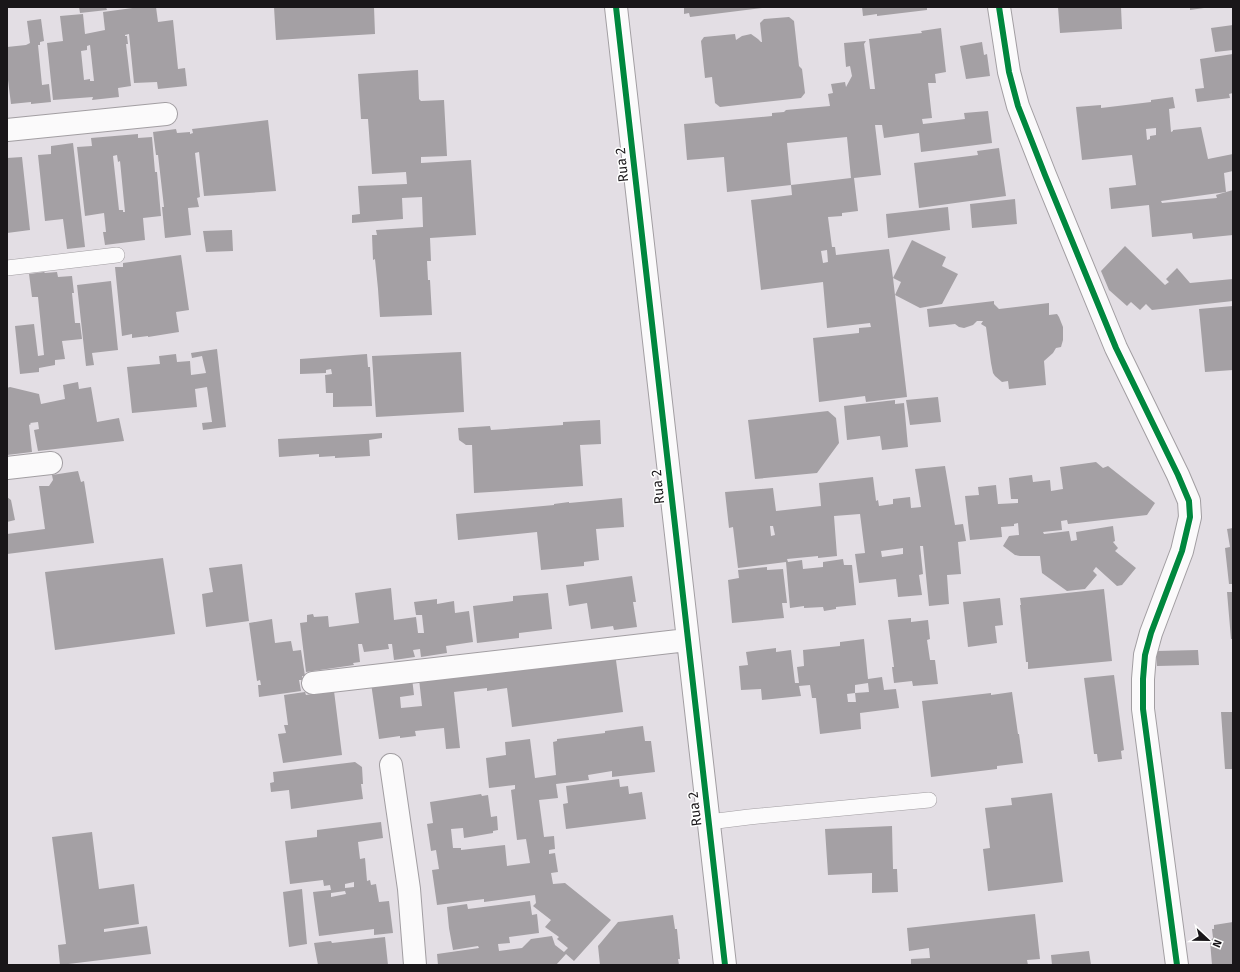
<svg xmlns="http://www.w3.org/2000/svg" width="1240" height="972" font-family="'Fira Sans',sans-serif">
	<rect width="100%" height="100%" fill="#e3dee4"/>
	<path fill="#a4a0a4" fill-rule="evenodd" d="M79,7h27l1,3 -27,3z
		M140,7h16l2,15 15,-2 5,49 7,-1 2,18 -29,3 -1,-7 -23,1 -5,-49 -4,1v1h2l1,8h-2l5,42 -13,2 1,9 -27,3 1,-3 -40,3 -6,-57 16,-2 -3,-25 23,-2 2,20 20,-4 -2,-18zM90,45l4,36h-4v-2l-6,1 -3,-29 6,-1v-4z
		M274,7h100l1,27 -99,6z
		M684,7h78v1l-72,9 -1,-4 -5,1z
		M862,7h65v3l-50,6v-2l-14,2z
		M1058,7h63l1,22 -62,4z
		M1190,7h14v1l-14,2z
		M789,17l5,4 5,45 3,3 3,24 -4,5 -81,9 -5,-4 -3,-26 -7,1 -4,-37 3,-4 31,-3 1,6 6,-4 9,-2 7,5 3,3h1l-2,-19 4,-4z
		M41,19l3,22 -4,1v3h-2l4,40 7,-1 2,18 -20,2v-2l-20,2 -4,-32v-25l19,-2 4,-2 -3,-22z
		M1233,25v25l-18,2 -4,-24z
		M941,28l5,44 -11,2 1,9h-8l4,35 -10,1 1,5 42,-5 -1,-6 24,-2 4,32 -71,9 -2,-19 -35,5 -2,-13h-7l6,50 -27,3 4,33 -16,2v3l-14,1 4,30h3l1,8 53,-6 4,29 19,-38 34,17 -4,9 16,8 -16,30 -22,4 -25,-13 12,102 -41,5 -1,-6 -46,6 -6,-64 46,-5v-5l12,-1 -1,-4 -43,5 -4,-46 -62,8 -10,-90 41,-5 -1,-10 -64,7 -3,-35 -37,3 -3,-36 88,-8v-3l12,-1 2,-2 44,-4 -2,-12 5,-1 -2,-9 14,-2 1,5 6,-11 -2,-10 -4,1 -2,-24 22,-2 -2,3 6,45h5l-6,-50 53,-6 -1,-2zM847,137l4,41 -60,7 -4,-42zM827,250l1,12 -5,1 -2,-12zM893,278l8,4 -6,13z
		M982,42l2,13 3,-1 3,22 -24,3 -6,-33z
		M1233,54v39l-4,1 1,4 -33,4 -2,-13 9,-1 -4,-29z
		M418,70l1,29 2,2 23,-1 3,56 -26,1v6l50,-3 5,75 -46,3 1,23h-4l1,19h2l2,35 -52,2 -2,-28 -3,-30 -2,1 -1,-25h5l-1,-5 47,-3 -1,-30 -20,1 1,21 -51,4v-8l8,-1 -2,-28 49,-2 -1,-12 -34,2 -4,-55h-7l-3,-45z
		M1173,97l2,11 -6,1 2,23 2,-1v-1l28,-3 7,32 25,-5v17l-9,2 2,19 -65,9 1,2 55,-5 -1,-3 17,-5v45l-40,4 -1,-6 -40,4 -3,-32 -38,4 -2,-21 27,-3 -4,-30 -50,5 -6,-53 25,-2v3l50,-6v-2zM1156,128v7l-6,1v3l-3,1 -1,-11z
		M268,120l8,71 -72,5 -5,-44 -4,1 5,44 -3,1 2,9 -11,1 3,27 -26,3 -3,-31h2l-6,-52h-2l-3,-23 23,-3 1,4 13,-1v2l3,-1 -1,-4z
		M138,134v4l14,-1 3,35h2l4,44 -18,2 2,22 -40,5 -2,-13h3l-2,-19 -19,3 -8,-69 15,-1 -1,-8zM117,155l1,7 2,-1 5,51h-2v-2h-4l-6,-54z
		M73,143l12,104 -18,2 -4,-30 -18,2 -7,-66 13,-1v-8z
		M999,148l7,48 -87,12 -5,-45 64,-8 -1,-4z
		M22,157l8,73 -23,3v-75z
		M1015,199l2,25 -45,4 -2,-24z
		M948,207l2,23 -62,8 -2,-24z
		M232,230l1,21 -27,1 -3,-21z
		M1125,246l40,39 4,-3 -3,-3 11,-11 13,15 43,-4v22l-81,9 -6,-6 -6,6 -9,-8 -4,4 -18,-16 -8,-19z
		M181,255l8,55 -13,2 3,20 -31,5v-1l-16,2v-4l-10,2 -7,-69h8v-4z
		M44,272l1,1 12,-1 1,5 14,-1 2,17h-2l3,30h5l2,16 -20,2 3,18 -10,1v5l-16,3v4l-19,2 -5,-48 19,-2 4,32 6,-1 -6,-58h-6l-3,-23z
		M111,281l7,69 -26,3 2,12 -8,1 -9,-81z
		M994,301v3l5,5 50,-6v12l8,-1 2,3 4,10v13l-2,7 -5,1 -3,5 -9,8 2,24 -37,4 -1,-8 -6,1 -7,-6 -2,-3 -2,-10 -5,-36 -5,-3 2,-3h-6l-4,4 -9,3 -5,-1 -4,-3 -26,3 -2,-18z
		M1233,306v64l-28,2 -6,-63z
		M217,349l9,78 -23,3 -1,-7 10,-1 -5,-35 -12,2 2,18 -65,6 -5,-46 33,-3 -1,-8 17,-2 1,8 13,-1 1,14 15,-2 -4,-17 -10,2 -1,-5z
		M461,352l3,60 -88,5 -4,-61z
		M367,354l1,13h2l2,39 -39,1v-14h-7l-1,-18 7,-1 -1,-5 -5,1v3l-26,1v-15z
		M78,382l1,7 12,-2 6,35 22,-4 5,23 -86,10 -4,-21 5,-1 -1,-7 -8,1 1,1 -2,1 3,27 -25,3v-67l3,-1 29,7 2,10 24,-5 -2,-14z
		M938,397l3,25 -31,3 -4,-25z
		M895,400v4l9,-1 4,44 -26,3 -2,-14 -33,4 -3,-34z
		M828,411l8,7 3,25 -22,30 -62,6 -7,-59z
		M600,420l1,24 -21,1 3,41 -109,7 -2,-48h-6l-7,-5 -1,-12 32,-2 1,4 72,-5v-3z
		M382,433v5l-13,2 1,16 -35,2v-2l-16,1v-3l-40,3 -1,-18z
		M1096,462l7,6 5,-2 47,37 -8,12 -79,9 -1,-4 -6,1 1,9 -19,2 1,2 25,-3 2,10 6,-1 -1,-8 37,-6 2,15 -2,1 5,6 -3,3 21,17 -14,17 -5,1 -21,-19 -3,4 4,4 -12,14 -18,2 -25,-18 -2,-17h-20l-5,-1 -12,-9 6,-10 10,-1 -1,-12 -4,1v2l-13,1 1,10 -32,3 -5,-44 14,-1 -1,-8 18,-2 2,19 20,-1v-4h-7l-2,-21 23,-3 1,7 17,-2 1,11 12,-2 -3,-22z
		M945,466l10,59 8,-1 3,17 -8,1 3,32 -14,1 2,29 -20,2 -6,-60h-3l3,28 -4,1 3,20 -24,2 -2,-18 -37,4 -4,-29 10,-1 -5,-39 -26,2 3,40 -19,2v-2l-31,3 1,3 14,-2 1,9 20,-2v-5l20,-3 1,6h8l4,40 -20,2v2l-12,2 -1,-4 -19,1v-2l-14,2 -4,-46 -48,6 -5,-41 -4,1 -4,-36 48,-4 3,23 45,-5 -2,-23 54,-6 3,24 2,-1 1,6 14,-2v-5l17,-2 1,11 10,-1 -6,-38zM770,526h3l2,9 -4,1zM903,548v6l-21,3 -1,-6z
		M78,471l3,11 3,-1 10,62 -87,11v-20l38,-5 -6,-43h10l4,-6 -1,-5z
		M7,497l4,3 4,20 -8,2z
		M622,498l2,29 -28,2 3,31 -15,2v4l-43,4 -4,-38 -79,8 -2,-26 98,-9v-1l15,-2v1z
		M1233,528v56h-4l-4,-36 5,-1 -3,-18z
		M163,558l12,76 -120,16 -10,-78z
		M242,564l7,57 -43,6 -4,-33 11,-2 -4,-24z
		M767,567v3l16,-1 4,34h-5l2,15 -52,5 -4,-43 11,-2 -1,-8z
		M632,576l4,26h-3l4,25 -23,3 -1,-4 -22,3 -4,-26 -18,3 -3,-21z
		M391,588l3,32 22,-3 2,16h6l-2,-18h-6l-2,-13 23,-3v5l17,-3 1,12 14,-2 4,31 -27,4 1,7 -26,4 -1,-8 -7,1 2,7 -21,3 -2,-16h-4l1,5 -25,3 -2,-8h-4l2,18 -7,1 1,2 -48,7 -6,-49 7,-1v-7l6,-1 1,3 14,-1 1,11 30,-4 -4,-30z
		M1104,589l8,72 -84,8v-7h-2l-6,-57h1l-1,-7z
		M1227,592h6v47h-2z
		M548,593l4,36 -33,4v5l-42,5 -4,-37 40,-5v-5z
		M1000,598l3,27 -8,1 2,17 -29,4 -5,-45z
		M911,618v4l17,-2 2,19 -3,1 3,20h5l3,24 -25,2 -1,-5 -18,2 -2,-16h2l-6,-47z
		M272,619l3,24 16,-2 2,10 8,-1 4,26h-3l1,4h-4l2,11 -42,6 -1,-12h3l-1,-5 -3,1 -8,-58z
		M864,639l4,40 14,-2 2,13 12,-1 3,19 -39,5 1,16 -41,5 -4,-36h-4l-2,-13 -11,1 2,10 -39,4 -1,-11 -20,1 -2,-24 9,-1 -2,-13 30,-4v4l15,-2 4,33h4l-2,-16 7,-1 -1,-16 37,-4v-4zM868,683l1,9 -14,1v-8zM855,693l1,9h-8l-1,-8z
		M1198,650l1,15 -42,1 -1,-15z
		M615,653l8,59 -111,15 -5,-39 -20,3v-3l-33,4 6,56 -14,1 -2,-21 -29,3 1,5 -16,2v-2l-21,3 -8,-56 41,-5 2,17 -14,2 1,11 21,-2 -3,-27z
		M1114,675l10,75 -3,1 1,8 -24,3 -1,-8h-3l-10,-76z
		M334,691l8,64 -59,8 -5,-29 8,-1 -2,-8h4l-4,-30 21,-3 1,3z
		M1012,692l6,42h1l4,29 -26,3v3l-66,8 -9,-76 69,-8v2z
		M1221,712h12v57h-8z
		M643,726l2,15h6l4,31 -43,5v-6l-24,4 1,5 -33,4 2,14 -19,2 5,37 10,-1 1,13 -6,1v4l6,-1 3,19 -7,1 2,11 12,-1 46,37 -37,41 -8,-7 -10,11h-118l-1,-11 42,-6 -1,-2 -25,4 -4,-22 -2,-21 20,-3 1,5 62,-8 2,14 5,-1 2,19 -30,4 1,6 -12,1 1,7 23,-3 9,-9 21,-3 3,9 9,7 4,-4 -11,-9 2,-2 -14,-10 6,-7 -18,-14 3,-3 -1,-8 -51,7v-3l-47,6 -5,-35 7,-1 -3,-19 -5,1 -4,-27 6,-1 -3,-21 51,-8 1,2 6,-1 3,22 6,-1 1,14 -5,1v2l-29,5 -1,-10 -12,1 2,19h8v2l44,-5 2,21 23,-3 -4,-24 -9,1 -6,-50 4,-1v-4l-26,3 -3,-30 20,-3 -1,-13 25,-3 5,39 21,-3 -3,-33 4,-1v-2l48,-6v-2z
		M355,762l7,5 1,17h-2l2,15 -72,10 -2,-19 -18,2 -1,-9 4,-1 -1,-10z
		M619,779l1,8 8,-1 1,8 13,-2 4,27 -80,10 -3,-25 5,-1 -2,-17z
		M1052,793l11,89 -75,9 -5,-42 7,-1 -5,-40 27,-3 -1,-7z
		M381,822l2,16 -25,4 2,17 5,-1 2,23 3,-1 1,5 5,-1 3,18 10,-1 4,32 -19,2v-6l-55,7 -6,-44 18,-2 -1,-5 -6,1 -1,-6 -33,4 -5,-43 32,-4v-7zM354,882v5l-9,1v-4zM345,891l1,3 -15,3v-4z
		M892,826l1,43h4l1,23 -26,1v-20l-44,2 -3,-46z
		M92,832l7,57 35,-5 5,40 -35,5v3l43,-6 4,28 -91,11 -2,-20 8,-1 -14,-107z
		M302,889l5,55 -18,3 -6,-55z
		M1035,914l5,45 -13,1 1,5h-117v-6l19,-1 -1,-10 -20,3 -2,-23z
		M673,915l2,14h2l3,30h-2l1,6h-79l-2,-19 20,-24z
		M1233,922v43h-21l-2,-24 3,-3 -1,-9h2v-4z
		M385,937l3,28h-70l-4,-22 17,-2 1,2z
		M1089,951l2,14h-39l-1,-10z"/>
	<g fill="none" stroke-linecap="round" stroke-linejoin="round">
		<defs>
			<path id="lane" d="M7,268l110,-13
				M709,822l40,-5 180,-17"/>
			<path id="street" d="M616,7l109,958
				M999,7l10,65 9,34 27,69 71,173 62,127 11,26 1,16 -8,34 -31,82 -6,22 -2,24v30l34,256
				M7,130l159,-16
				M7,468l44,-5
				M313,683l374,-43
				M391,765l18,124 6,76"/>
		</defs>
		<use href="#lane" stroke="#a29ea2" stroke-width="16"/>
		<use href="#street" stroke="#a29ea2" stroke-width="24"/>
		<use href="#lane" stroke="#fbfafb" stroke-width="15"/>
		<use href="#street" stroke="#fbfafb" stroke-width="22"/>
		<defs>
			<path id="cycleway" d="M616,7l109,958
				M999,7l10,65 9,34 27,69 71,173 62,127 11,26 1,16 -8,34 -31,82 -6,22 -2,24v30l34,256"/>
		</defs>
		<use href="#cycleway" stroke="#fff" stroke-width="8"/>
		<use href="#cycleway" stroke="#00873e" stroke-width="6"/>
	</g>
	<g text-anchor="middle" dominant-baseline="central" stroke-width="3" stroke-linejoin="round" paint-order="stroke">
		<g font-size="14" fill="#191619" stroke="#fff">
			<text transform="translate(622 165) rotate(-96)">Rua 2</text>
			<text transform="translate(658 487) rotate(-96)">Rua 2</text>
			<text transform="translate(695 809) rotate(-97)">Rua 2</text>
		</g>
	</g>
	<rect width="1240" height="972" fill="none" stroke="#191619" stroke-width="16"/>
	<g transform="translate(1208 940) rotate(112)" stroke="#ffffff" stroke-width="3" paint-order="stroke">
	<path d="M0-3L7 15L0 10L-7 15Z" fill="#191619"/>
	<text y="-6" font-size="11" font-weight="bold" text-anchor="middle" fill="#191619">N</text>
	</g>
</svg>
